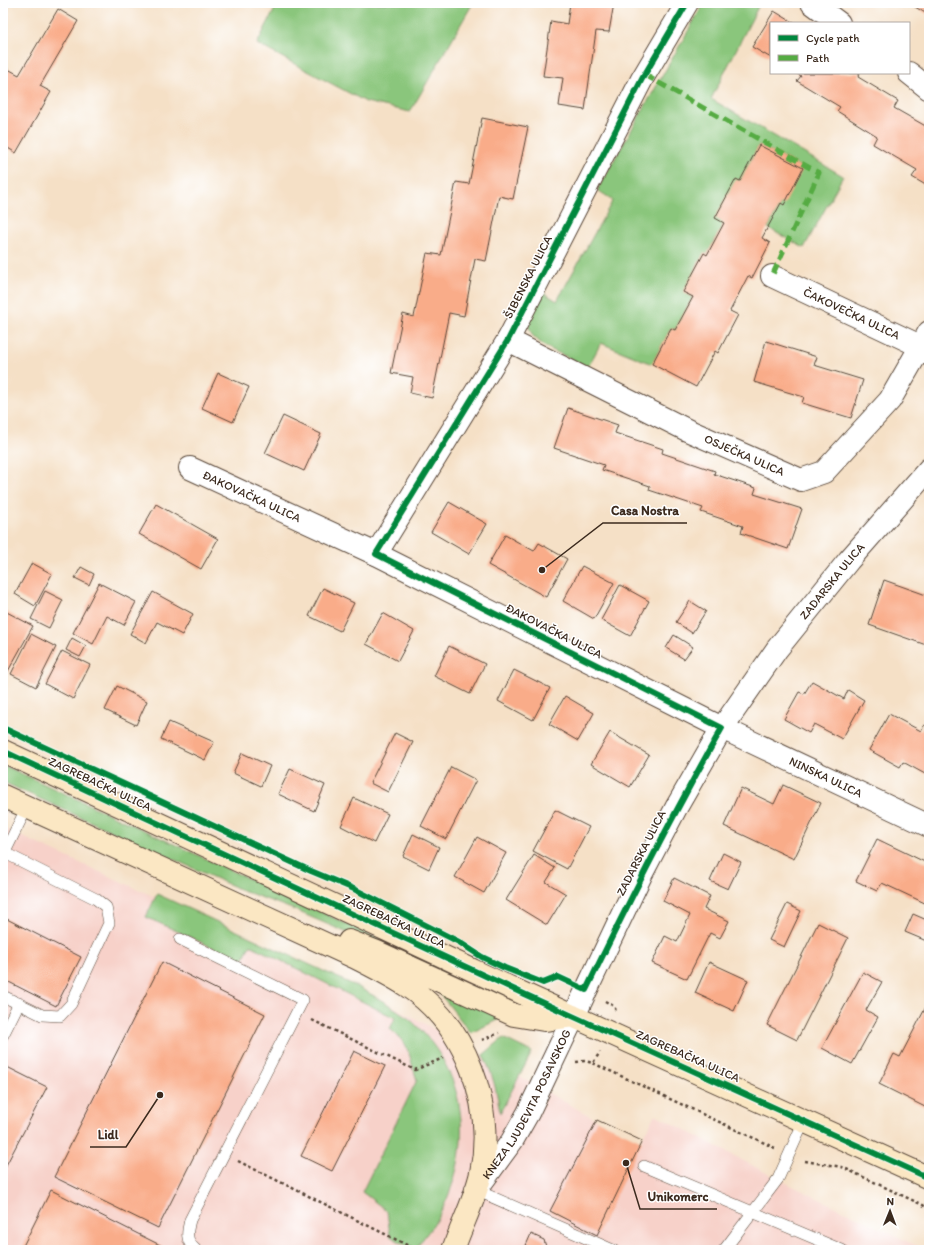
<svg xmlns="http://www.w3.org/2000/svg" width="932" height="1253" font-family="Itim,sans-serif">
	<rect width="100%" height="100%" fill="#fff"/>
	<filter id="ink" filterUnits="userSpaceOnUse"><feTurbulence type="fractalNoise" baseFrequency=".025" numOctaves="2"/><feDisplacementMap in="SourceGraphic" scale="8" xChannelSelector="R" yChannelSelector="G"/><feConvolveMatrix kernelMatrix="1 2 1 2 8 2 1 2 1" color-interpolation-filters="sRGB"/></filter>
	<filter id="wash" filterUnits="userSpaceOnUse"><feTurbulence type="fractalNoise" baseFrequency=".012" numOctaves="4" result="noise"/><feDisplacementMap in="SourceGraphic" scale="16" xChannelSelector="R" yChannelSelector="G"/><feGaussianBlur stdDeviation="0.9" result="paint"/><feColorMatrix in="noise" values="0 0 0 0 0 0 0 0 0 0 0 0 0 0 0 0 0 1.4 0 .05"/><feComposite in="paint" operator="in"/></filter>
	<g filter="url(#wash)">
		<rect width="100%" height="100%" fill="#f5e0c6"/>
		<path fill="#f7d1c9" d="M3,828l379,172 215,120 44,21 14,-27 123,65 147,71h-922z"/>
		<path fill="#8ac67b" stroke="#62784c" d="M278,3h195l-63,109 -44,-10 -109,-58z
			M704,3h56l-49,96 132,77 -39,72 -36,-20 13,-25 22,-35 -44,-23 -19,36 -4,-2 -20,39 8,5 -17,32 -3,-2 -21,39 10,5 -18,33 -4,-2 -19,36 -51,-21 -13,24 -44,-21 -12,-11 -5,-13 14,-31 16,10 56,-101 -16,-10z
			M3,765l508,235 2,4 -221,-95 -53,-20 -236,-107z
			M157,894l201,93c21,12 45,24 62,42 49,52 52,119 22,181 -7,14 -18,27 -27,40h-10l2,-4 -17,-10 -3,-25 -25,-19 55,-112c-9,-25 -5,-33 -27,-51l5,-11 -145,-73 -8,16 -96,-44z
			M437,990l64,28 -30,15z
			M503,1038l29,14 -32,61c-3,-21 -7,-39 -17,-58z"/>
		<g id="blocks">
			<path fill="#f9ac89" d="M570,3h44l-5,29 -13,-1 -11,79 -26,-4 4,-28 -20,-2 8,-55 16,3z
				M908,3h21v12z
				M58,9l20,12 -38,65 11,6 -35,61 -13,-8v-67l5,-9 11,6z
				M774,11l20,12h-23v35l-19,-11z
				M796,73h64l-2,4 40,24 -4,7 35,20v59l-17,-10 5,-7 -44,-26 4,-8 -40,-25 3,-4 -43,-26 4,-5z
				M482,118l46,9 -15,72 -14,-3 -13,65 -11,-2 -11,57 -15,-3 -17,85 -22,-5 3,-16 -22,-4 12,-59 11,3 13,-64 14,2 15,-73 13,2z
				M759,145l44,23 -19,37 -3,-2 -19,35 8,5 -18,35 -4,-2 -18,35 8,4 -20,38 -3,-2 -19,36 -44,-23 19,-36 4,2 18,-33 -10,-5 21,-39 3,2 17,-32 -9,-5 21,-39 4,2z
				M766,341l51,16 -3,8 49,15 -12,38 -49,-15 2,-6 -50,-15z
				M218,373l31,14 -16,35 -31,-14z
				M568,408l50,17 -3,8 48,16 -1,4 53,18 -1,3 42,14 -2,6 48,15 -14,40 -47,-16 2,-7 -42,-14 2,-4 -54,-18 1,-4 -48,-16 2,-5 -50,-17z
				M283,416l38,18 -17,37 -39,-18z
				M449,502l38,22 -18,30 -38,-22z
				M156,504l62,35 -17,30 -62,-35z
				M505,535l29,16 5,-8 28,16 -21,38 -58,-32z
				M32,563l20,11 -17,32 -20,-12z
				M582,566l32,17 -20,36 -31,-18z
				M81,567l13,7 -5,11 -14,-7z
				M884,580l45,16v50l-60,-21z
				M99,583l37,19 -12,23 -17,-9 -14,28 -20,-11z
				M620,585l29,16 -19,35 -29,-16z
				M323,588l31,15 -14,28 -31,-15z
				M45,591l18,9 -14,28 -18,-9z
				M153,592l40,22 -11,21 -25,-13 -11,21 -16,-9z
				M690,601l16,10 -14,22 -16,-11z
				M3,610l30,16 -26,47 -4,-2z
				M383,613l31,18 -16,30 -32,-17z
				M31,634l25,13 -20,40 -25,-13z
				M674,635l19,12 -9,12 -18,-11z
				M72,638l14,8 -6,11 -14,-7z
				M449,646l36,18 -15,30 -36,-18z
				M62,651l28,14 -17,34 -28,-15z
				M514,670l36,18 -17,32 -35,-19z
				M812,681l32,18 4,-9 16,10 -22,39 -28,-15 -5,9 -25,-14 15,-27 5,2z
				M117,686l30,15 -11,24 -31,-15z
				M565,696l29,17 -16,28 -29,-17z
				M889,714l32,17 3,-6 5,3v38l-4,8 -22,-12 -3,5 -31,-17z
				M169,722l45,20 -9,18 -44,-21z
				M610,732l39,23 -19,32 -39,-23z
				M395,733l18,9 -25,50 -18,-9z
				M242,753l28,13 -9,20 -28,-13z
				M451,767l25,13 -30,59 -25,-13z
				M290,769l35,16 -11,26 -36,-17z
				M783,785l38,18 -27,56 -70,-33 17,-38 33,16z
				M354,798l34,16 -14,29 -33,-17z
				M555,810l34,17 -22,42 -34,-18z
				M413,834l26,13 -10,22 -26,-13z
				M477,837l29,16 -22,40 -29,-16z
				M877,839l52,25v41l-47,-22 -5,8 -21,-10z
				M723,853l18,9 -13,27 -18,-8z
				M534,855l21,13 -9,14 20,12 -19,31 -41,-25z
				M674,878l36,18 -6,13 25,12 -9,17 -10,-5 -23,46 -35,-16 13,-27 12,6 13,-27 -27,-14z
				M787,904l14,7 -17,36 -15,-7z
				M913,914l16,7v21l-24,-10z
				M3,917l78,40 -25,49 -53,-27z
				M818,923l30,15 -51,102 -30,-15z
				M162,962l103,52 -107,214 -104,-51z
				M709,962l39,18 -14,31 -39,-18z
				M863,972l19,10 -16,28 12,7 -26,47 -30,-16z
				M929,1001v108l-50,-25 15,-30 6,3z
				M354,1051l31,15 -53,105 -31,-15z
				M5,1066l42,21 -44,84v-101z
				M597,1120l45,21 -45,94 -47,-24z
				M51,1190l99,50 20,10h-149z
				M531,1234l13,6 3,10h-23z"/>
		</g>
	</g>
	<g filter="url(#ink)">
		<use href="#blocks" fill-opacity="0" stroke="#574537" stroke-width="1"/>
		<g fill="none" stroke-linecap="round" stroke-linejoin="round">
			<defs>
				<path id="service" d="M3,856l24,-49
					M180,939l123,61 -113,220c-3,12 -5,21 6,30
					M3,996l39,19 18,1 11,-12 38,-81 -3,-16 -10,-8 -91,-46
					M3,1035l16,-32
					M644,1166l198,84
					M476,1190l137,60
					M724,1250l54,-71 26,-58"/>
				<g id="minor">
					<path d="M812,3l27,20"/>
					<path d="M909,73l20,16"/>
					<path id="s1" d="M772,276l148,70 9,8"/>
					<path id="s2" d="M508,340l179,90 114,50 23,-8 66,-72 39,-68"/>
					<path id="s3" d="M190,468l186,86 346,174 207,98"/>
					<path d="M376,554l132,-214 134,-261 45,-76"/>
					<path id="s4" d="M476,1190l36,-49 16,-28 113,-238 35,-67 46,-80 55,-79 72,-89 80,-91"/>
				</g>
				<path id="secondary" d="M3,751l521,243 405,184
					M3,796l351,161c18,9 36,18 53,29 59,39 88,119 74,187 -6,27 -19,51 -28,77
					M349,941l28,11 137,63 30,5 29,-4"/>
			</defs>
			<use href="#service" stroke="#574537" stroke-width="12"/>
			<use href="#minor" stroke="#574537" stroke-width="24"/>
			<use href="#secondary" stroke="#574537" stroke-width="24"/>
			<path stroke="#574537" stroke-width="2.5" stroke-dasharray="3 3" stroke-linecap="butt" d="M549,980l9,-3 9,4
				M605,1001l7,4 4,5
				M312,1020l103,50 28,-12
				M482,1040l17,-7
				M576,1062l9,-1 8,2 7,-11
				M593,1063l182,85
				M238,1161l179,89
				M805,1161l37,6 87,41"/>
			<use href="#service" stroke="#fff" stroke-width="11"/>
			<use href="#minor" stroke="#fff" stroke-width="22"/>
			<use href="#secondary" stroke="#fbe7c3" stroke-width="22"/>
			<path stroke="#55ab43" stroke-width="5" stroke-dasharray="10 5" stroke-linecap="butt" d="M645,75l174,98 -47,103"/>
			<defs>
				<path id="cycleway" d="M3,728l308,143 43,18 105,53 23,15 23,11 38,15 15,-6 28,13c43,-89 87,-176 136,-262l-346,-174 132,-214 134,-261 45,-76
					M3,751l521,243 405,184"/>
			</defs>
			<use href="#cycleway" stroke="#fff" stroke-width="8"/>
			<use href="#cycleway" stroke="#00873e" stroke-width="6"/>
		</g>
	</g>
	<g text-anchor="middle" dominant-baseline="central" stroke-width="3" stroke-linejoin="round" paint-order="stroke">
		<g font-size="12" fill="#3b2a1e" stroke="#fff">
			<text transform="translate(528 277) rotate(-63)">ŠIBENSKA ULICA</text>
			<text stroke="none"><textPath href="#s1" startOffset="88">ČAKOVEČKA ULICA</textPath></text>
			<text stroke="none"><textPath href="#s2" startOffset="263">OSJEČKA ULICA</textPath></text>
			<text stroke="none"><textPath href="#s3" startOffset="68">ĐAKOVAČKA ULICA</textPath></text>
			<text stroke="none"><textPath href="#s4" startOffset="708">ZADARSKA ULICA</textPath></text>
			<text transform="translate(554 631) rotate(27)">ĐAKOVAČKA ULICA</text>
			<text stroke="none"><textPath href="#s3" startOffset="707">NINSKA ULICA</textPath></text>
			<text transform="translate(100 784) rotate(25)">ZAGREBAČKA ULICA</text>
			<text transform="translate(641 853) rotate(-63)">ZADARSKA ULICA</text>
			<text transform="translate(394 921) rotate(25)">ZAGREBAČKA ULICA</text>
			<text transform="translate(688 1056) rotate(24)">ZAGREBAČKA ULICA</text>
			<text stroke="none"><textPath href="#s4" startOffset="100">KNEZA LJUDEVITA POSAVSKOG</textPath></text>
		</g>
	</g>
	<path fill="none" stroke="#3b2a1e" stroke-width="1.5" d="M542 570L603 523H687M160 1095L126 1147H90M626 1163L640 1209H717"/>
	<g fill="#3b2a1e" stroke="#fff" stroke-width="1.5">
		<circle cx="542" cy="570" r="4"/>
		<circle cx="160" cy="1095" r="4"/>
		<circle cx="626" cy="1163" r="4"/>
	</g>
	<g font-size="13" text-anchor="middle" font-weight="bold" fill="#3b2a1e" stroke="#fff" stroke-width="3" stroke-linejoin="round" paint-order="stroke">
		<text x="645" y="515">Casa Nostra</text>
		<text x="108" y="1139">Lidl</text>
		<text x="678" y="1201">Unikomerc</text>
	</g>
	<rect width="932" height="1253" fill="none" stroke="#fff" stroke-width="16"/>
	<rect x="770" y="22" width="140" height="52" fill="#ffffff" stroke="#b1aaa5"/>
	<rect x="778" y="35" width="20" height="6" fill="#00873e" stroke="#b1aaa5"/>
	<text x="806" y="42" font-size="12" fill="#3b2a1e">Cycle path</text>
	<rect x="778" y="55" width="20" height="6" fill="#55ab43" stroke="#b1aaa5"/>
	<text x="806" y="62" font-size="12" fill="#3b2a1e">Path</text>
	<g transform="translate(890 1211) rotate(1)" stroke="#ffffff" stroke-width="3" paint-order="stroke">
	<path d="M0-3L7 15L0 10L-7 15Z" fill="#3b2a1e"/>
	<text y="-6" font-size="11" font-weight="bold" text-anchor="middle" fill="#3b2a1e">N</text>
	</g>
</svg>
